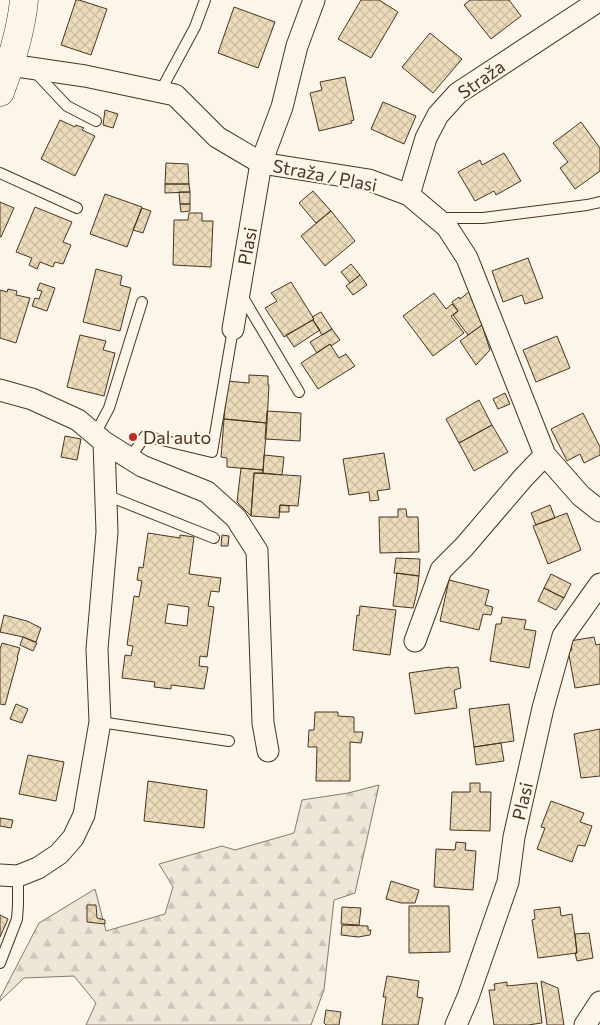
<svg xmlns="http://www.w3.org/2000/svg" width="600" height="1025" font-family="Commissioner,sans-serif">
	<defs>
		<pattern id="forest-firs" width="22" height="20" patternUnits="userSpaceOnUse" patternTransform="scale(1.25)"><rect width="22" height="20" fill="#ede6d9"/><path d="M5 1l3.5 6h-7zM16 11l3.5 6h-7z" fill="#cdc6ba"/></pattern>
		<pattern id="building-cross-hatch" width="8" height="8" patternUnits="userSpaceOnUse" patternTransform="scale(1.25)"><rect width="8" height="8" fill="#ecdcbc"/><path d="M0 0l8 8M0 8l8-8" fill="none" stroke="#ccbda1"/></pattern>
	</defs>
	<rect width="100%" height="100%" fill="#fbf6e9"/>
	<path fill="url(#forest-firs)" stroke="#887966" d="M379,785l-24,108 -21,7 -10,90 -13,35h-225l10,-22 -22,-27 -50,2 -24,23v-3l39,-75 56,-34 11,42 59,-17 8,-27 -14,-23 63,-18 13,4 59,-17 8,-33 46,-7z"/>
	<path fill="url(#building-cross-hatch)" stroke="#4a3520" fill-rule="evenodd" d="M76,0h3l28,9 -16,46 -30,-10z
		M361,0h18l19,12 -27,46 -33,-19z
		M470,0h39l12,16 -30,23 -27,-34z
		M234,7l41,15 -17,46 -40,-15z
		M430,33l32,26 -29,34 -31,-26z
		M345,77l9,43 -3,1 1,2 -33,8 -9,-38 12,-3 -2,-8z
		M383,102l33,14 -12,28 -33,-15z
		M105,110l13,4 -5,14 -10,-3z
		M60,120l15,7 1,-2 8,3 -2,2 13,6 -20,40 -34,-17z
		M581,122l19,26v23l-25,18 -15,-21 8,-6 -15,-19z
		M504,153l17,28 -25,14 -2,-4 -19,10 -17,-29 22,-12 2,5z
		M166,163l22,1 1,20h-24z
		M165,184h24l1,8 -25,1z
		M313,191l18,20 -15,12 -17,-20z
		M179,192h11v12h-10z
		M105,194l37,13 -15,40 -37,-13z
		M0,202l14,6 -13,29h-1z
		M180,204h10v7l-9,1z
		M35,207l37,15 -9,20 8,3 -8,19 -8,-2 -2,5 -13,-5 -3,7 -8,-4 3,-7 -16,-6z
		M142,208l9,3 -8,22 -10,-3z
		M331,211l24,30 -30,25 -24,-30z
		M189,213h13v8h11l-2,46 -38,-2 1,-45h14z
		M528,258l15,40 -18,6 -3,-9 -19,7 -11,-31z
		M351,264l9,11 -10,8 -9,-11z
		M96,269l26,7 -2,9 11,3 -11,43 -37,-9z
		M360,275l7,10 -14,10 -7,-9z
		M291,282l23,37 -30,18 -19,-29 12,-7 -6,-8z
		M40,283l15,5 -8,23 -15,-5 3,-8 4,1 3,-8 -5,-1z
		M8,289l9,2 -1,4 14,3 -14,45 -16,-5v-48l7,2z
		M469,292l13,33 -14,10 -15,-20 5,-4 -6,-9 7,-5 1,2z
		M434,293l12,16 6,-5 6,7 -7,5 13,17 -31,23 -30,-40z
		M321,312l11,17 -10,6 -9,-15 1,-1 -2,-2z
		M313,320l7,10 -26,17 -8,-12z
		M482,325l8,25 -14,15 -16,-24z
		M332,329l8,11 -9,6 -1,-2 -13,9 -7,-11z
		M80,335l26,6 -3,9 12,3 -11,43 -37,-9z
		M557,336l13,32 -34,14 -13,-32z
		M330,344l9,14 7,-4 9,12 -37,23 -17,-26z
		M249,375l19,1v9h1l-2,38 -43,-4 3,-38 22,2z
		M505,393l5,11 -12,5 -5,-10z
		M479,400l13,25 -33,18 -13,-24z
		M267,411l34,2 -1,28 -35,-2z
		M583,413l17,34v8l-16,8 -4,-9 -13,7 -16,-32z
		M224,419l43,4 -4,47 -36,-3v-9l-6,-1z
		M492,425l16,27 -34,19 -15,-28z
		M65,436l16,3 -4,21 -16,-3z
		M384,453l6,36 -13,2 2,9 -9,1 -1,-9 -20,3 -6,-36z
		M264,455l20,2 -2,18 -19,-2z
		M241,468l22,2v3h-9l-3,43 -14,-14z
		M254,473l47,3 -3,30 -18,-1 -1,13 -28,-2z
		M280,505l9,1v6h-10z
		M550,505l5,13 -19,7 -5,-12z
		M398,509h8l1,8h11l1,35 -39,1 -1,-36h19z
		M567,513l14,37 -33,14 -15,-38z
		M148,533l32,5v-3l14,2 -5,37 32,4 -2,14 -8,-1 -3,15 6,1 -7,50 -7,-1 -1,10 9,1 -4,22 -33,-4v4l-17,-2 1,-5 -33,-4 3,-23 6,1 2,-10 -6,-1 7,-49 5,1 3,-16 -5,-1 2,-13 4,1zM168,604l21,3 -2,19 -22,-3z
		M222,535l7,1 -1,10h-7z
		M396,558l24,1 -1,17 -25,-3z
		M397,573l22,3 -2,16 -4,16 -20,-2z
		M551,574l20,10 -7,14 -20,-10z
		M449,580l40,10 -4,15 8,2 -2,8 -8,-1 -4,16 -39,-9z
		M544,588l20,10 -8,12 -18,-9z
		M360,606l36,4 -6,45 -37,-5 4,-35 2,1z
		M4,615l23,6 14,7 -5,14 -13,-5 -23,-5z
		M502,617l24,3 -2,9 12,2 -7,37 -39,-7 6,-37h5z
		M23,637l14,6 -4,8 -13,-6z
		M594,637l2,8 4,-1v40l-25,4 -7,-38h4l-2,-9z
		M2,643l18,5 -3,10h1l-13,47 -5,-1v-55z
		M450,667l1,1 7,-1 3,21 -7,2 3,18 -42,6 -6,-41z
		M16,704l12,5 -6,14 -12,-4z
		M509,704l5,37 -40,6 -5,-38z
		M315,712h23v4l16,1v15h9l-2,11 -11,-1v39h-34l1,-34h-9l1,-17h5z
		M600,729v47l-19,2 -7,-44z
		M501,743l3,18 -28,4 -2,-18z
		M28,755l36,7 -8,39 -37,-7z
		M148,781l59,9 -3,38 -60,-7z
		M470,783h10v9h11l-1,39 -40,-1 2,-38h18z
		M551,801l33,12 -4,9 12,4 -7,20 -7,-1 -6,17 -35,-13 8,-21 -4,-1z
		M0,818l13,2 -2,8 -11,-2z
		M456,842l10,1 -1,7 11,1 -3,39 -39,-3 2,-38 19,1z
		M391,881l28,9 -4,13h-14l-15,-4z
		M87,905h9l1,13 8,2v4l-18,-2z
		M409,906h40l1,46 -41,1z
		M342,907l19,1 -2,17 -18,-1z
		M560,907l1,9 11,-2 5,39 -39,5 -6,-38 3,-1 -1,-9z
		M0,915l8,4 -8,18z
		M342,925l26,1v4h3l-1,5 -12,2 -17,-2z
		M589,933l4,25 -16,3 -2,-8h2l-2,-19z
		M387,976l32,5 -2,16 6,1 -5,27h-36l4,-28h-3z
		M541,981l17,7 6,37h-17z
		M507,982v4l30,-3 5,40 -14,2h-34l-5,-35h6l-1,-6z
		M326,1010l15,2 -2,13h-13l-2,-2z"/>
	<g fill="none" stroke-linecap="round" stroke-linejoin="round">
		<defs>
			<path id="service" d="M34,71l33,35 29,15
				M160,92l35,-65 10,-27
				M0,173l77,35
				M440,218h43l104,-13 13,-3
				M241,294l58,98
				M95,434l14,-26 33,-106
				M130,458l15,-22 67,16 21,-123
				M106,495l108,43
				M100,722l129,19
				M0,963l17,-44 1,-14v-29"/>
			<path id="minor" d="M10,65l75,11 90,19 42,42 44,26 108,17 40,15 38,32 20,31 78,197 36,41 19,15
				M409,195l17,-57 12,-23 20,-22 142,-93
				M233,329l28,-166 21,-56 15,-61 17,-46
				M0,390l32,9 46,21 26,22 38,24 65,26 29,26 21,33 6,172 5,28
				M415,641l26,-71 23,-23 59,-69 22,-23
				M0,875l18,1 20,-8 21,-14 14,-16 11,-23 16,-93 -3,-73 10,-117 -3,-90
				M456,1025l12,-28 40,-115 6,-45 29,-129 20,-72 37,-52
				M585,1025l15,-23"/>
			<path id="secondary" d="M0,92c11,-29 21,-60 24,-92"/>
		</defs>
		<use href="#service" stroke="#4a3520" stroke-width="12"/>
		<use href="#minor" stroke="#4a3520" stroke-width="23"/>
		<use href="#secondary" stroke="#4a3520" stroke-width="29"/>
		<use href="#service" stroke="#fbf6e9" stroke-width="10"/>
		<use href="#minor" stroke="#fbf6e9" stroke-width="21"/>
		<use href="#secondary" stroke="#fbf6e9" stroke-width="28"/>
	</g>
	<circle fill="#c62828" stroke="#fbf6e9" stroke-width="2" cx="133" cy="437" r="5"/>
	<g text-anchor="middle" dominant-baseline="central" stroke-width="4" stroke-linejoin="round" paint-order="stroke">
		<g font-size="18" fill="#4a3520" stroke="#fbf6e9">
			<text transform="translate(481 79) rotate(-35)">Straža</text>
			<text transform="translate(325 175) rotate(11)">Straža / Plasi</text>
			<text transform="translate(247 246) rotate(-80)">Plasi</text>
			<text transform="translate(522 801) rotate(-77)">Plasi</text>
		</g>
		<g font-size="18" fill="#4a3520" stroke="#fbf6e9" text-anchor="start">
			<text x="143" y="437">Dal auto</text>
		</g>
	</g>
</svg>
